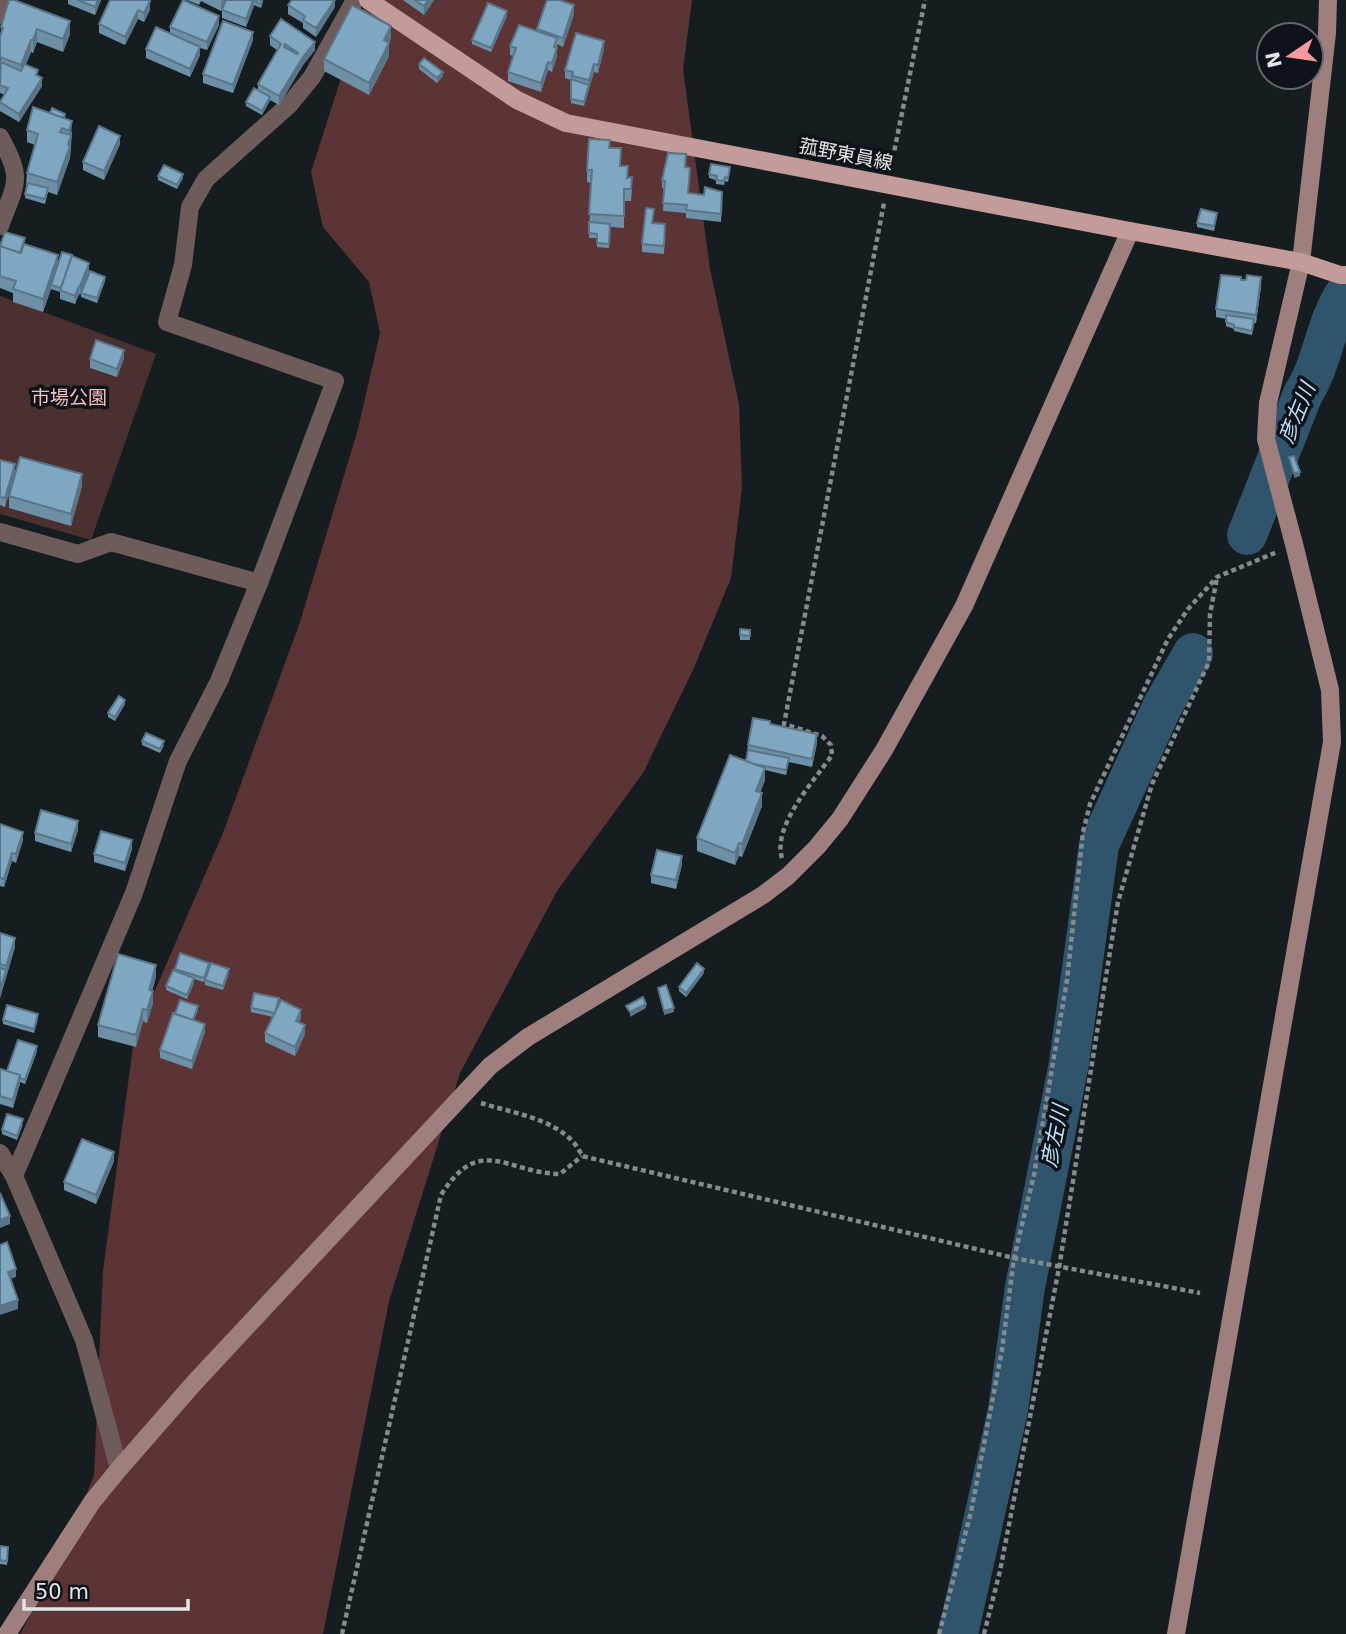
<svg xmlns="http://www.w3.org/2000/svg" width="1346" height="1634" font-family="'DejaVu Sans','Noto Sans JP',sans-serif">
	<rect width="100%" height="100%" fill="#161d21"/>
	<path fill="#4b3030" d="M0,296l156,58 -65,186 -91,-26z"/>
	<path fill="#5c3435" d="M366,0h326l-9,69 27,200 29,135 3,84 -11,90 -38,92 -50,103 -86,118 -97,182 -71,228 -66,333h-303l32,-59 42,-99 9,-205 31,-232 89,-206 77,-211 58,-193 22,-96 -11,-51 -46,-55 -12,-55z"/>
	<g fill="none" stroke-linecap="round" stroke-linejoin="round">
		<path stroke="#2f546b" stroke-width="40" d="M1247,535l56,-141c20,-31 22,-71 43,-102
			M958,1634l50,-224 17,-123 44,-224 30,-218 63,-138 31,-54"/>
		<path stroke="#848a8e" stroke-width="4.5" stroke-dasharray="5 3.5" stroke-linecap="butt" d="M891,167l34,-167
			M782,858c-10,-32 32,-77 50,-103l-1,-10 -9,-9 -38,-12 100,-521
			M481,1103c34,11 86,17 101,53l432,102 186,35
			M342,1634l99,-439c39,-62 65,-22 119,-21l22,-18
			M939,1634l32,-122 31,-162 12,-92 20,-83 33,-195 16,-148 7,-28 78,-165 20,-30 29,-32 60,-25
			M984,1634l16,-63 59,-303 59,-366 34,-118 57,-122 1,-48 7,-36"/>
		<path stroke="#6e5b5a" stroke-width="18" d="M0,15l3,-15
			M0,137c24,43 16,45 0,89
			M0,532l78,22 33,-12 148,41 76,-202 -168,-59 16,-57 7,-58 16,-28 83,-74 23,-28 43,-77
			M0,1153l14,23 120,-283 44,-132 41,-80 40,-98
			M14,1176l70,164 35,129"/>
		<path stroke="#9e7f7e" stroke-width="18" d="M7,1634l85,-132 27,-33 76,-87 295,-316 38,-29 235,-142 25,-19 29,-29 23,-28 44,-69 80,-144 166,-375
			M1176,1634l156,-892 -2,-52 -36,-146 -28,-105 2,-36 33,-141 26,-229 1,-33"/>
		<path stroke="#c39b9a" stroke-width="18" d="M368,0l149,100 49,23 564,108 171,31 39,13h6"/>
	</g>
	<path fill="#6d90a6" d="M9,0l61,34 -7,18 -26,-10 -4,11 -2,-1 -5,12 12,12 4,10 -23,36 -19,-11v-9l5,-7 -5,-2 1,-66z
		M68,0h33l-6,15 -27,-11z
		M110,0l40,10 -6,12 -6,-3 -13,26 -26,-12v-9z
		M187,0h76v2l-2,6 -7,-3 -8,22 -24,-9v-8l2,-4 -3,5 -20,-10 -2,4z
		M335,0v7l-19,30 -13,-9v-5l-15,-9v-9z
		M403,0h31l-10,15z
		M574,14l-11,33 -6,-3v12l-5,16 -4,-2 -7,22 -33,-11v-9l6,-16 -4,-1v-9l27,-15v-2z
		M507,16l-16,36 -19,-8v-4z
		M219,25l-12,25 -7,-2v7l-10,22 -44,-19v-9l24,-16v-6z
		M270,36l45,14 -12,15 -24,40 -9,-5 -8,15 -16,-9v-4l12,-12v-6l19,-34 -7,-5z
		M391,38l-2,5v13l-20,39 -45,-24v-12z
		M253,40l-20,53 -30,-10v-9z
		M604,49l-6,24 -4,-1 -10,34 -13,-3v-23l-6,-2v-8z
		M419,64l24,12 -6,7 -18,-14z
		M65,119l7,14 -2,25 -13,37 -9,-3 -3,12 -20,-6 2,-25 8,-28 -8,-3v-12z
		M120,144l-16,36 -21,-10v-8z
		M610,148l18,30 4,12 -1,11h-7v27l-14,-1 -1,21 -12,-1v-9h-8l2,-55 -4,-1v-12z
		M685,167l5,9 -2,17 34,7 -1,22 -35,-4v-5l-23,-2 1,-22 -2,-1v-8z
		M730,171l-2,11 -3,-1 -1,4 -8,-1v-4l-7,-2v-4z
		M158,176l25,2 -6,11 -19,-9z
		M1217,217l-3,14 -17,-4v-4z
		M653,223l12,9 -1,22 -22,-2v-8z
		M25,243l-1,1 34,19 14,-6 17,14 -9,24 -1,-1 -4,10 -15,-5v-7l-9,-3 -8,23 -30,-10v-9l-13,-5v-42z
		M1241,280l20,6 -5,37h-2l-2,12 -18,-4v-2l-8,-3v-7l-10,-2v-8z
		M105,281l-8,22 -16,-6v-4z
		M124,358l-7,19 -27,-9v-9z
		M0,460l15,4 -10,43 -5,-2z
		M82,486l-11,40 -62,-18v-12z
		M740,629l10,1v10h-10z
		M125,704l-10,17 -7,-4v-4z
		M770,724l47,19 -5,24 -23,-5 -3,13 -21,-5v10l-5,13 2,13 -20,51 -3,-1 -4,9 -38,-14v-13l49,-77 2,-16z
		M142,741l22,4 -4,8 -18,-8z
		M0,824l23,16 -7,23 -4,-2 -8,26 -4,-1z
		M78,830l-7,22 -36,-11v-8z
		M132,849l-7,22 -31,-9v-8z
		M682,864l-6,25 -25,-6v-8z
		M0,933l15,14 -15,51z
		M209,967l-5,15 -10,-3v4l-7,16 -21,-9v-4l9,-17z
		M229,973l-6,17 -18,-5v-5z
		M704,973l-18,24 -7,-6v-4z
		M156,977l-4,14 1,12 -6,20 -4,-2 -7,26 -38,-10v-12z
		M279,1002l-1,4 23,12 -2,4 6,12 -10,22 -30,-14v-9l8,-16 -22,-5v-4z
		M198,1010l-4,10 11,12 -13,37 -32,-11v-8l15,-36z
		M38,1019l-4,14 -31,-9v-4z
		M37,1051l-12,33 -5,-2 -7,26 -13,-4v-35l7,2z
		M23,1124l-6,16 -15,-6v-4z
		M114,1161l-18,43 -32,-14v-8z
		M0,1546l8,6 -1,13 -7,-1z"/>
	<path fill="#597587" d="M98,0h3l-6,15v-8z
		M223,0h4l-6,11v-9z
		M253,0l1,6 -8,21v-8z
		M335,0v7l-19,30v-9z
		M428,0h6l-10,15v-9z
		M150,1v9l-6,12v-9z
		M574,5v9l-11,33v-9z
		M138,10v9l-13,26v-8z
		M507,11v5l-16,36v-4z
		M219,16v9l-12,25v-8z
		M70,21v13l-7,18v-13z
		M391,26v12l-7,14v-12z
		M37,29v13l-4,11v-13z
		M253,32v8l-20,53v-8z
		M31,40v12l-10,25v-12z
		M604,41v8l-6,24v-8z
		M315,42v8l-12,15 -24,40v-9l24,-39z
		M389,43v13l-20,39v-12z
		M200,47v8l-10,22v-8z
		M557,48v8l-5,16v-9z
		M548,62v8l-7,22v-9z
		M594,64v8l-10,34 5,-26z
		M443,72v4l-6,7v-5z
		M42,78v8l-23,36v-8z
		M270,97v4l-8,14v-4z
		M72,121l-2,37 -13,37v-13l12,-40v-11z
		M120,136v8l-16,36v-9z
		M183,174v4l-6,11v-4z
		M58,255v13l-7,17v4l-8,23v-13z
		M89,263v8l-9,24v-9z
		M105,277v4l-8,22v-5z
		M1261,277v9l-5,37v-8z
		M79,286v8l-4,10v-8z
		M124,350v8l-7,19v-8z
		M15,464v9l-10,34v-9z
		M1300,472v4l-6,2v-5z
		M82,474v12l-11,40v-12z
		M125,700v4l-10,17v-4z
		M817,734v9l-5,24v-8z
		M765,768v12l-9,23v-12z
		M762,793v13l-20,51v-13z
		M78,821v9l-7,22v-8z
		M23,832v8l-7,23v-9z
		M132,840v9l-7,22v-8z
		M739,843v13l-4,9v-12z
		M12,853v8l-8,26v-8z
		M682,856v8l-6,25v-9z
		M15,938v9l-15,51v-8z
		M156,965v12l-7,25v-12z
		M704,969v4l-18,24v-4z
		M194,978v5l-7,16v-4z
		M153,991v12l-6,20v-13z
		M646,1004v4l-16,9v-5z
		M674,1008v4l-10,3v-4z
		M143,1009v12l-7,26v-12z
		M301,1010v8l-5,11v-8z
		M205,1024v8l-13,37v-8z
		M305,1025v9l-10,22v-9z
		M37,1046v5l-12,33v-4z
		M20,1075v9l-7,24v-8z
		M114,1152v9l-18,43v-9z
		M10,1216v8l-10,4v-8z
		M16,1269v8l-8,3v-8z
		M18,1300v9l-18,6v-9z"/>
	<path fill="#7fa7c1" stroke="#597587" stroke-width="2" fill-rule="evenodd" d="M9,0h5l56,21 -7,18 -26,-10 -4,11h-2l-10,25 -21,-8v-20l3,-9 -2,-1z
		M78,0h20l-3,7z
		M110,0h37l3,1 -6,12 -6,-3 -13,27 -26,-13z
		M183,0l36,16 -12,26 -37,-15z
		M226,0h27l-7,19 -24,-9z
		M254,0h8l-1,4 -7,-3z
		M292,0h43l-19,28 -13,-8 2,-4 -17,-11z
		M415,0h13l-4,6z
		M547,0h12l15,5 -11,33 -26,-9z
		M488,3l19,8 -16,37 -19,-8z
		M352,5l39,21 -7,14 5,3 -20,40 -45,-24z
		M281,19l34,23 -12,15 -24,39 -21,-12 23,-40 -11,-8zM285,44l13,9 -1,1 -13,-7z
		M223,21l30,11 -20,53 -30,-11z
		M519,25l38,13 -3,9 3,1 -5,15 -4,-1 -7,21 -33,-11 8,-24 -6,-2z
		M156,27l44,20 -10,22 -44,-20z
		M576,33l28,8 -6,24 -4,-1 -5,16 -17,-4 1,-4 -8,-2z
		M424,58l19,14 -6,6 -18,-14z
		M1,62l20,9 3,-7 14,6 -2,5 6,3 -23,36 -19,-12 8,-14 -8,-3z
		M571,79l18,6 -5,17 -13,-3z
		M254,88l16,9 -8,14 -16,-9z
		M33,107l39,14 -3,10 -7,-3 -2,4 11,3 -3,10 2,1 -13,36 -30,-9 11,-39 -11,-4z
		M52,108l13,6 -1,4 -14,-5z
		M99,126l21,10 -16,35 -21,-9z
		M589,139l21,1 -1,8h12l-1,18h8l-1,12 5,-1 -1,12h-7v27l-35,-2 3,-44h-5z
		M668,153l18,1 -1,13 5,1 -2,25 16,2 1,-8 17,5 -1,22 -35,-4 1,-5 -24,-2 2,-22 -3,-1z
		M711,164l19,3 -2,11 -3,-1 -1,4 -8,-1 1,-4 -8,-2z
		M164,165l19,9 -6,11 -19,-9z
		M28,183l20,5 -3,11 -20,-5z
		M646,208l8,1 -2,14 13,1 -1,22 -22,-2z
		M1201,209l16,4 -3,13 -17,-3z
		M589,222l21,2 -1,20 -12,-1v-9l-8,-1z
		M5,232l20,6 -5,15 -20,-7z
		M24,244l34,11 -15,44 -30,-10 3,-8 -16,-5v-30l21,7z
		M62,252l10,3 -11,33 -10,-3z
		M72,256l17,7 -9,23h-1l-4,10 -15,-6z
		M90,271l15,6 -8,21 -16,-5z
		M1221,275l20,2v3h5l1,-5 14,2 -5,38 -40,-6z
		M1226,315l28,4 -2,12 -18,-4v-2l-8,-3z
		M96,340l28,10 -7,19 -27,-10z
		M1294,456l6,16 -6,1 -5,-16z
		M20,457l62,17 -11,40 -62,-18z
		M0,460l15,4 -10,34 -5,-1z
		M740,629l10,1v6l-10,-1z
		M119,696l6,4 -10,17 -7,-4z
		M753,718l17,3v3l47,10 -5,25 -64,-14z
		M146,733l18,8 -4,8 -18,-8z
		M748,750l41,8 -3,12 -32,-6 -8,-3z
		M730,755l35,13 -9,23 6,2 -20,51 -3,-1 -4,10 -38,-15z
		M41,810l37,11 -7,23 -36,-11z
		M0,824l23,8 -7,22 -4,-1 -8,26 -4,-1z
		M101,831l31,9 -7,23 -31,-9z
		M657,850l25,6 -6,24 -25,-5z
		M0,933l15,5 -9,28 -6,-2z
		M180,953l29,10 -5,15 -29,-9z
		M118,954l38,11 -7,25 4,1 -6,19 -4,-1 -7,26 -38,-10z
		M211,963l18,6 -6,17 -18,-6z
		M697,963l7,6 -18,24 -7,-6z
		M0,968l6,2 -6,20z
		M173,970l21,8 -7,17 -21,-9z
		M666,985l8,23 -10,3 -6,-23z
		M254,993l25,5 -4,15 -24,-5z
		M643,997l3,7 -16,8 -4,-6z
		M180,1000l18,6 -5,14 -18,-6z
		M281,1000l20,10 -5,11 9,4 -10,22 -30,-14z
		M7,1005l31,9 -4,15 -31,-9z
		M173,1013l32,11 -13,37 -32,-11z
		M18,1040l19,6 -12,34 -5,-2v-3l-13,-4z
		M0,1069l20,6 -7,25 -13,-4z
		M7,1114l16,5 -6,17 -15,-6z
		M82,1139l32,13 -18,43 -32,-13z
		M0,1193l10,23 -10,4z
		M7,1242l9,27 -8,3 10,28 -18,6v-61z
		M0,1546l8,1 -1,14 -7,-1z"/>
	<g text-anchor="middle" dominant-baseline="central" stroke-width="7" stroke-linejoin="round" paint-order="stroke">
		<g font-size="19" fill="#e1e6e9" stroke="#0d1318">
			<text transform="translate(846 154) rotate(11)">菰野東員線</text>
		</g>
		<g font-size="19" fill="#f9bdbc" stroke="#0d1318">
			<text x="69" y="397">市場公園</text>
		</g>
		<g font-size="21" font-style="italic" fill="#bde2fb" stroke="#0d1318">
			<text transform="translate(1297 413) rotate(-68)">彦左川</text>
			<text transform="translate(1055 1136) rotate(-79)">彦左川</text>
		</g>
	</g>
	<g transform="translate(1290 56) rotate(257)"><circle r="33" fill="#0d1318" stroke="#62676c" stroke-width="2"/>
	<path d="M0-5L12 26L0 18L-12 26Z" fill="#f59b9b"/>
	<text y="-10" font-size="19" font-weight="bold" text-anchor="middle" fill="#e1e6e9">N</text>
	</g>
	<path d="M24 1599v10h164v-10" fill="none" stroke="#e1e6e9" stroke-width="3.5"/>
	<text x="35" y="1599" font-size="21" fill="#e1e6e9" stroke="#0d1318" stroke-width="5" paint-order="stroke">50 m</text>
</svg>
